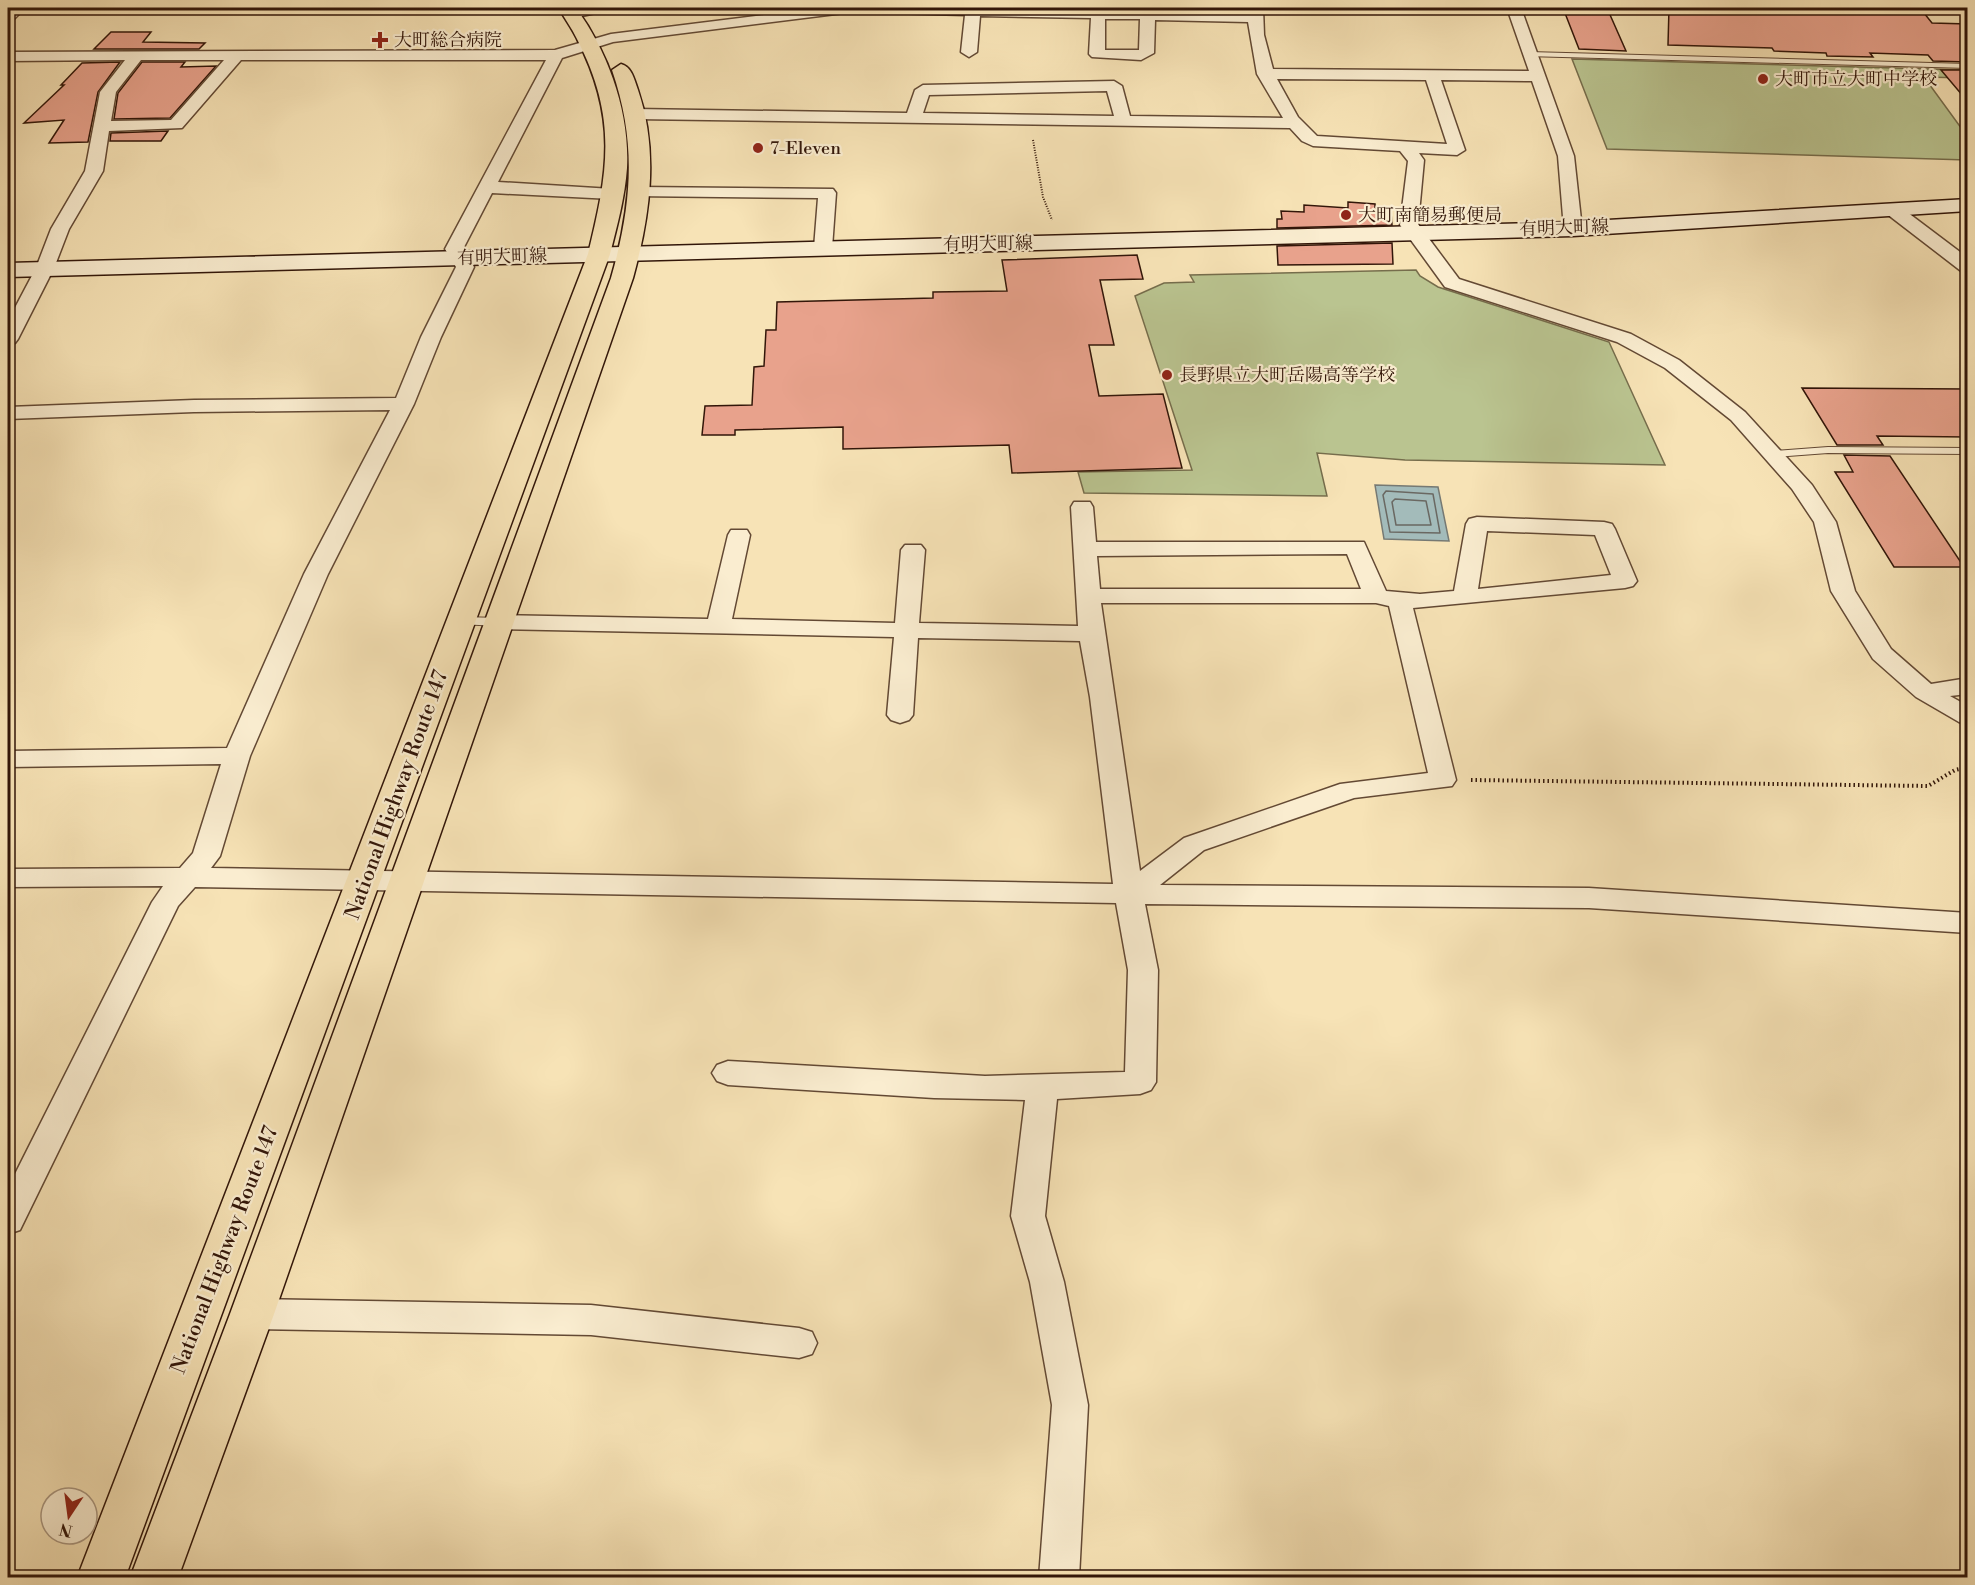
<svg xmlns="http://www.w3.org/2000/svg" width="1975" height="1585" font-family="'Libre Bodoni','Noto Serif JP',serif">
	<rect width="100%" height="100%" fill="#f7e3b6"/>
	<filter id="stains"><feTurbulence type="fractalNoise" baseFrequency=".00333" numOctaves="4"/><feColorMatrix values="0 0 0 0 .2 0 0 0 0 .09 0 0 0 0 .02 0 0 0 .5 -.17"/></filter>
	<radialGradient id="worn" r=".72"><stop offset=".6" stop-color="#630" stop-opacity="0"/><stop offset="1" stop-color="#630" stop-opacity=".3"/></radialGradient>
	<path fill="#bac490" stroke="#766d4c" stroke-width="1.5" d="M1572,59l395,11v8l-43,-1 43,59v24l-360,-11z
		M1416,270l4,6 18,11 171,55 56,123 -260,-5 -88,-7 10,43 -243,-3 -6,-21 114,-2 -57,-174 29,-13 30,-1 -4,-7z"/>
	<path fill="#a3bbba" stroke="#767973" stroke-width="1.5" d="M1375,485l63,2 11,54 -65,-2z"/>
	<g fill="none" stroke-linecap="round" stroke-linejoin="round">
		<path stroke="#6a6862" stroke-width="1.5" d="M1386,491l47,3 7,39 -50,-1 -7,-37z
			M1395,499l31,2 5,24h-35l-4,-23z"/>
	</g>
	<path fill="#e8a28c" stroke="#321609" stroke-width="1.5" d="M1563,8h44l19,43 -47,-2z
		M1669,8h251l12,15 36,1v38l-35,-1 -5,-6 -58,-2 3,4 -46,-1 -1,-3 -52,-2 -2,-3 -104,-3z
		M111,32h40l-8,10 62,1 -6,6h-105z
		M120,62l-22,30 -10,50 -39,1 15,-23 -40,3 40,-38h-3l21,-22z
		M142,62h43l-4,5 35,-1 -46,52 -56,1 4,-26z
		M1941,70h27v32z
		M168,131l-7,10h-51l1,-8z
		M1348,202l27,2v7l16,1 1,13 -115,3v-9h5l-1,-8 23,1v-7l44,3z
		M1392,243l1,21 -115,1 -1,-19z
		M1137,255l6,24 -43,1 14,65h-25l10,51 64,-2 19,74 -170,5 -3,-28 -166,4v-22l-108,3v5h-33l3,-29 47,-1 2,-38 10,-1 2,-36h10l1,-28 156,-4v-6l74,-1 -5,-31z
		M1802,388l166,1v48l-91,-1 6,9h-46z
		M1844,455l46,1 74,111h-70l-59,-95h18z"/>
	<g fill="none" stroke-linecap="round" stroke-linejoin="round">
		<defs>
			<path id="service" d="M1529,52l439,12v4l-442,-12v-4z
				M1828,447l140,1v6l-140,-1 -53,4 -5,-3 5,-3z
				M462,617l38,1 6,4 -6,4 -42,-2 -2,-3z"/>
			<path id="minor" d="M10,8h15l-12,12 -5,1v-11z
				M583,8h24l-2,3 -32,7 -7,-4 2,-3z
				M821,8h186l242,5v-5h14l1,27 9,34 256,2 -22,-63h14l53,148 8,73 -9,5 -9,-5 -6,-73 -26,-75 -91,-1 24,70 -8,5 -38,-2 5,7 -6,64 41,55 172,55 48,26 66,52 67,73 24,37 19,69 36,58 40,35 37,-6v16l-18,2 18,10v19l-9,-3 -43,-25 -43,-38 -42,-68 -17,-69 -22,-33 -61,-69 -66,-52 -48,-26 -172,-55 -45,-62 8,-64 -8,-10 -87,-5 -11,-5 -12,-13 -655,-9 -8,-5 8,-5 272,4 8,-23 8,-5 191,-4 8,5 8,30 153,2 -26,-44 -9,-52 -93,-2 -1,33 -13,7 -49,-3 -3,-3 2,-36 -111,-2 -3,36 -8,5 -8,-5 4,-37 -113,-3 -239,30 -51,16 -64,124 114,7 9,5 -9,5 -120,-6 -29,56 11,18 -33,70 -27,67 -86,170 -78,182 -30,100 -9,12 902,16 -23,-187 -10,-56 -162,-3 -5,77 -4,5 -9,3 -9,-3 -4,-5 7,-78 -394,-8 -9,-2 -3,-5 3,-5 9,-2 208,4 20,-84 3,-5h16l3,5 -18,84 163,4 6,-73 4,-5h16l4,5 -6,73 159,3 -7,-119 3,-5h16l3,5 3,35h268l22,49 34,3 34,-3 12,-67 3,-5 8,-2 127,5 8,2 3,5 22,52 -4,5 -8,2 -212,20 43,172 -4,6 -98,12 -150,52 -44,35 429,3 379,25v20l-379,-25 -444,-4 13,66 -2,112 -5,8 -11,4 -83,5 -12,117 19,66 24,123 -9,173h-40l13,-173 -22,-123 -19,-66 14,-116 -91,-2 -206,-13 -11,-4 -5,-8 5,-8 11,-4 257,15 140,-4 3,-102 -12,-67 -921,-16 -17,19 -158,324 -12,4v-46l144,-286 11,-16 -155,1v-18l172,-1 13,-15 28,-89 -213,3v-16l219,-3 77,-174 86,-164 -196,2 -186,7v-12l186,-7 202,-2 25,-61 35,-70 -11,-18 101,-189h-305l-59,68 -73,3 -6,40 -34,58 -15,39 -36,71 -3,4 -7,2v-24l28,-53 15,-39 34,-58 15,-79 25,-32 -117,1v-9l547,-2 56,-16zM1105,19h35l-1,31h-34zM141,60h83l-53,60 -60,1 5,-29zM1277,79l149,1 21,64 -130,-8 -19,-19zM1107,91l7,25 -191,-3 6,-18zM1487,531l108,4 16,40 -133,14zM1347,554l14,35h-261l-3,-33zM1101,603h275l13,3 39,167 -88,11 -156,54 -44,33z
				M639,187l194,2 3,4 -4,55 -9,5 -9,-5 4,-50 -185,-2 -3,-4 3,-4z
				M1893,205l6,1 69,52v14l-7,-1 -74,-57 -3,-4z
				M252,1299l339,6 208,23 13,4 5,11 -5,11 -13,4 -208,-23 -339,-6 -13,-5 -5,-10 5,-10z"/>
			<path id="secondary" d="M1968,199v12l-395,25 -1565,41v-14l1565,-41z"/>
			<path id="trunk" d="M559,8h17c32,44 54,104 51,160 -2,29 -10,58 -17,86l-485,1324h-48l511,-1324c20,-82 30,-136 -11,-215 -5,-11 -13,-21 -18,-31z
				M621,64c11,3 13,15 17,26 21,61 12,126 -5,188l-359,1036 -96,264h-48l100,-264 381,-1036c21,-74 26,-135 1,-208z"/>
		</defs>
		<use href="#service" stroke="#634934" stroke-width="2"/>
		<use href="#minor" stroke="#634934" stroke-width="3"/>
		<use href="#secondary" stroke="#321609" stroke-width="3"/>
		<use href="#trunk" stroke="#321609" stroke-width="3"/>
		<path stroke="#321609" stroke-width="2" stroke-dasharray="1 1.5" stroke-linecap="butt" d="M1033,140l10,57 9,23"/>
		<path stroke="#321609" stroke-width="4" stroke-dasharray="1.5 3" stroke-linecap="butt" d="M1471,780l457,6 27,-16 13,-3"/>
		<use href="#service" fill="#faedd0" fill-rule="evenodd"/>
		<use href="#minor" fill="#faedd0" fill-rule="evenodd"/>
		<use href="#secondary" fill="#faedd0" fill-rule="evenodd"/>
		<use href="#trunk" fill="#f7e3b6" fill-rule="evenodd"/>
	</g>
	<g fill="#8f2418" stroke="#faedd0" stroke-width="2">
		<path d="M377 31h6v6h6v6h-6v6h-6v-6h-6v-6h6z"/>
		<circle cx="1763" cy="79" r="6"/>
		<circle cx="758" cy="148" r="6"/>
		<circle cx="1346" cy="215" r="6"/>
		<circle cx="1167" cy="375" r="6"/>
	</g>
	<g text-anchor="middle" dominant-baseline="central" stroke-width="4.5" stroke-linejoin="round" paint-order="stroke">
		<g font-size="18" fill="#321609" stroke="#faedd0" text-anchor="start">
			<text x="394" y="40">大町総合病院</text>
			<text x="1775" y="79">大町市立大町中学校</text>
			<text x="770" y="148">7-Eleven</text>
			<text x="1358" y="215">大町南簡易郵便局</text>
			<text x="1179" y="375">長野県立大町岳陽高等学校</text>
		</g>
		<g font-size="18" fill="#321609" stroke="#faedd0">
			<text transform="translate(1564 228) rotate(-2)">有明大町線</text>
			<text transform="translate(988 244) rotate(-1)">有明大町線</text>
			<text transform="translate(502 257) rotate(-2)">有明大町線</text>
		</g>
		<g font-size="21" fill="#321609" stroke="#faedd0">
			<text transform="translate(397 795) rotate(-70)">National Highway Route 147</text>
			<text transform="translate(225 1250) rotate(-69)">National Highway Route 147</text>
		</g>
	</g>
	<rect width="1975" height="1585" fill="none" stroke="#f7e3b6" stroke-width="30"/>
	<rect x="9" y="9" width="1957" height="1567" fill="none" stroke="#321609" stroke-width="3"/>
	<rect x="15" y="15" width="1945" height="1555" fill="none" stroke="#321609" stroke-width="1.5"/>
	<g transform="translate(69 1516) rotate(193)"><circle r="28" fill="#faedd0" stroke="#aa9780" stroke-width="1.5"/>
	<path d="M0-4.5L10 22L0 15L-10 22Z" fill="#8f2418"/>
	<text y="-9" font-size="16" font-weight="bold" text-anchor="middle" fill="#321609">N</text>
	</g>
	<rect width="100%" height="100%" filter="url(#stains)"/>
	<rect width="100%" height="100%" fill="url(#worn)"/>
</svg>
